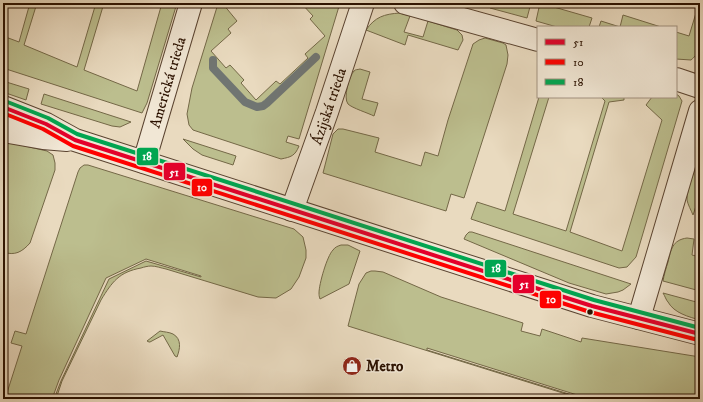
<svg xmlns="http://www.w3.org/2000/svg" width="703" height="402" font-family="'IM FELL DW Pica',serif">
	<rect width="100%" height="100%" fill="#e9dabf"/>
	<filter id="stains"><feTurbulence type="fractalNoise" baseFrequency=".005" numOctaves="4"/><feColorMatrix values="0 0 0 0 .2 0 0 0 0 .09 0 0 0 0 .02 0 0 0 .5 -.17"/></filter>
	<radialGradient id="worn" r=".72"><stop offset=".6" stop-color="#630" stop-opacity="0"/><stop offset="1" stop-color="#630" stop-opacity=".3"/></radialGradient>
	<path fill="#bcbe8e" stroke="#746847" d="M30,3h7l-13,42 53,22 19,-64h8l-20,67 53,21 25,-88h15l-30,100 -5,10 -139,-45v-32l16,6z
		M301,3h39l-41,136 -11,-3 -2,6 13,4c-4,10 -8,11 -18,13l-88,-29 -4,-5 -2,-11 5,-26 25,-81 2,-3h4l14,17 -9,8 3,4 -20,18 15,17 4,-3 14,15 -3,3 15,17 20,-19 4,3 28,-26 -3,-4 20,-18 -15,-17 3,-3z
		M491,3h40l-4,15 -37,-10z
		M540,3l52,15 -3,9h-32l-21,-6z
		M699,3h1v43c-2,6 -4,10 -9,14l-15,-1v-27l13,4z
		M400,13l10,3 -6,16 19,5 5,-16 29,9 5,5 1,5 -5,10 -50,-15 -3,10 -39,-15c9,-13 18,-16 34,-17z
		M623,15l38,12h-62l2,-6 19,6z
		M485,38l18,5 3,2 2,10 -1,9 -43,134 -13,-4 -5,17 -123,-38 10,-39 5,-5h5l36,9 -4,14 46,14 4,-14 13,4 10,-36 25,-76 6,-4z
		M360,69l10,3 -8,27 16,4 -4,13c-6,-3 -22,-8 -26,-12 -5,-6 1,-28 6,-33 2,-2 3,-1 6,-2z
		M3,81l26,8 -3,11 -23,-8z
		M44,94l87,28 -11,5 -8,-1 -71,-22z
		M676,94l3,2 3,5 -46,156 -9,10 -8,1 -148,-49 6,-17 28,9 34,-114h10l-36,117 53,17 39,-130 -4,-4h23v3l-15,2 -39,130 52,19 40,-131 -16,-15 6,-8h24z
		M183,139l53,17 -3,9 -31,-10 -9,-6z
		M3,141l44,10 6,4 2,8v7l-25,73c-8,9 -15,13 -27,9z
		M700,154v40l-7,21c-2,-5 -5,-10 -6,-15 -1,-10 10,-35 13,-46z
		M84,165h4l206,64 9,8 3,13v8l-7,19 -8,12 -15,9 -18,-1 -92,-28c-5,-1 -10,-3 -15,-3 -3,0 -7,1 -10,2 -22,4 -29,14 -40,32l-39,81 -6,18h-2l7,-18 48,-102 37,-18 55,16v-1l-55,-17 -40,19 -47,102 -7,19h-47l17,-53 -11,-3 4,-12 11,3 52,-162 2,-4z
		M469,232h3l159,52 -8,6 -5,2 -12,2 -37,-11 -105,-44 2,-4z
		M687,238l7,1 -2,16 8,2v34l-37,-10c1,-6 3,-13 5,-19 3,-12 4,-22 19,-24z
		M341,245h7l12,6 -11,33 -29,15c-1,-3 -1,-4 -1,-6 0,-9 8,-37 14,-43 2,-3 5,-4 8,-5z
		M371,271h4l8,1 58,25 82,26 -2,8 19,5 2,-7 39,13 1,-4 118,19v42h-110l-163,-51v2l158,49h-3l-234,-73 11,-42 7,-11z
		M663,293l37,10v17c-11,-3 -26,-7 -32,-18 -2,-2 -3,-6 -5,-9z
		M160,331c4,1 9,1 13,3 9,5 7,15 4,23l-2,-1 -12,-21 -13,7h-1l-2,-1z"/>
	<g fill="none" stroke-linecap="round" stroke-linejoin="round">
		<path stroke="#707572" stroke-width="8" d="M213,60v8l32,34 12,5 6,-1 4,-3 49,-46"/>
		<defs>
			<g id="minor">
				<path d="M405,3l133,37"/>
				<path d="M676,79l24,8"/>
				<path id="s1" d="M144,162l47,-159"/>
				<path id="s2" d="M292,210l35,-98 36,-109"/>
				<path d="M639,318l61,-207"/>
			</g>
			<path id="tertiary" d="M3,107l43,17 29,16 517,166 108,28
				M3,131l40,7 24,2"/>
		</defs>
		<use href="#minor" stroke="#5a4330" stroke-width="24"/>
		<use href="#tertiary" stroke="#5a4330" stroke-width="24"/>
		<use href="#minor" stroke="#f1e7d5" stroke-width="22"/>
		<use href="#tertiary" stroke="#f1e7d5" stroke-width="22"/>
		<defs>
			<path id="bus-1" d="M3,107l43,17 29,16 517,166 108,28"/>
			<path id="bus-2" d="M3,113l40,16 30,17 517,166 108,28"/>
			<path id="bus-3" d="M5,101l43,17 29,16 517,166 106,28"/>
		</defs>
		<use href="#bus-1" stroke="#f1e7d5" stroke-width="7"/>
		<use href="#bus-2" stroke="#f1e7d5" stroke-width="7"/>
		<use href="#bus-3" stroke="#f1e7d5" stroke-width="7"/>
		<use href="#bus-1" stroke="#e4002b" stroke-width="4"/>
		<use href="#bus-2" stroke="#f00" stroke-width="4"/>
		<use href="#bus-3" stroke="#00a651" stroke-width="4"/>
	</g>
	<defs>
		<symbol id="shop-disc" viewBox="-11 -11 22 22"><circle r="9.5" fill="#8f2418" stroke="#f1e7d5"/><path d="M-5-2.5h2.3a2.7 3.5 0 0 1 5.4 0H5L5.5 6h-11ZM-1.5-2.5h3a1.5 2.3 0 0 0-3 0Z" fill="#fff"/></symbol>
	</defs>
	<g fill-rule="evenodd">
		<use href="#shop-disc" x="341" y="355" width="22" height="22"/>
	</g>
	<circle fill="#2b1100" stroke="#f1e7d5" stroke-width="1.5" cx="590" cy="312" r="3.5"/>
	<g text-anchor="middle" dominant-baseline="central" stroke-width="3" stroke-linejoin="round" paint-order="stroke">
		<g font-size="15" fill="#2b1100" stroke="#f1e7d5">
			<text stroke="none"><textPath href="#s1" startOffset="83">Americká trieda</textPath></text>
			<text stroke="none"><textPath href="#s2" startOffset="110">Ázijská trieda</textPath></text>
		</g>
		<g font-size="15" font-weight="bold" fill="#2b1100" stroke="#f1e7d5" text-anchor="start">
			<text x="366" y="366">Metro</text>
		</g>
	</g>
	<g stroke="#f1e7d5" stroke-width="1.5">
		<rect x="136" y="147" width="23" height="19" rx="4" fill="#00a651"/>
		<rect x="163" y="162" width="23" height="19" rx="4" fill="#e4002b"/>
		<rect x="191" y="178" width="22" height="19" rx="4" fill="#f00"/>
		<rect x="484" y="259" width="23" height="19" rx="4" fill="#00a651"/>
		<rect x="512" y="274" width="23" height="20" rx="4" fill="#e4002b"/>
		<rect x="539" y="290" width="23" height="19" rx="4" fill="#f00"/>
	</g>
	<g font-size="11" text-anchor="middle" font-weight="bold" fill="#fff">
		<text x="147" y="160">18</text>
		<text x="174" y="176">51</text>
		<text x="202" y="191">10</text>
		<text x="496" y="272">18</text>
		<text x="524" y="288">51</text>
		<text x="551" y="303">10</text>
	</g>
	<rect width="703" height="402" fill="none" stroke="#e9dabf" stroke-width="16"/>
	<rect x="4" y="4" width="695" height="394" fill="none" stroke="#2b1100" stroke-width="2"/>
	<rect x="8" y="8" width="687" height="386" fill="none" stroke="#2b1100"/>
	<rect x="537" y="26" width="140" height="72" fill="#f1e7d5" stroke="#a29180"/>
	<rect x="545" y="39" width="20" height="6" fill="#e4002b" stroke="#a29180"/>
	<text x="573" y="46" font-size="12" fill="#2b1100">51</text>
	<rect x="545" y="59" width="20" height="6" fill="#ff0000" stroke="#a29180"/>
	<text x="573" y="66" font-size="12" fill="#2b1100">10</text>
	<rect x="545" y="79" width="20" height="6" fill="#00a651" stroke="#a29180"/>
	<text x="573" y="86" font-size="12" fill="#2b1100">18</text>
	<rect width="100%" height="100%" filter="url(#stains)"/>
	<rect width="100%" height="100%" fill="url(#worn)"/>
</svg>
